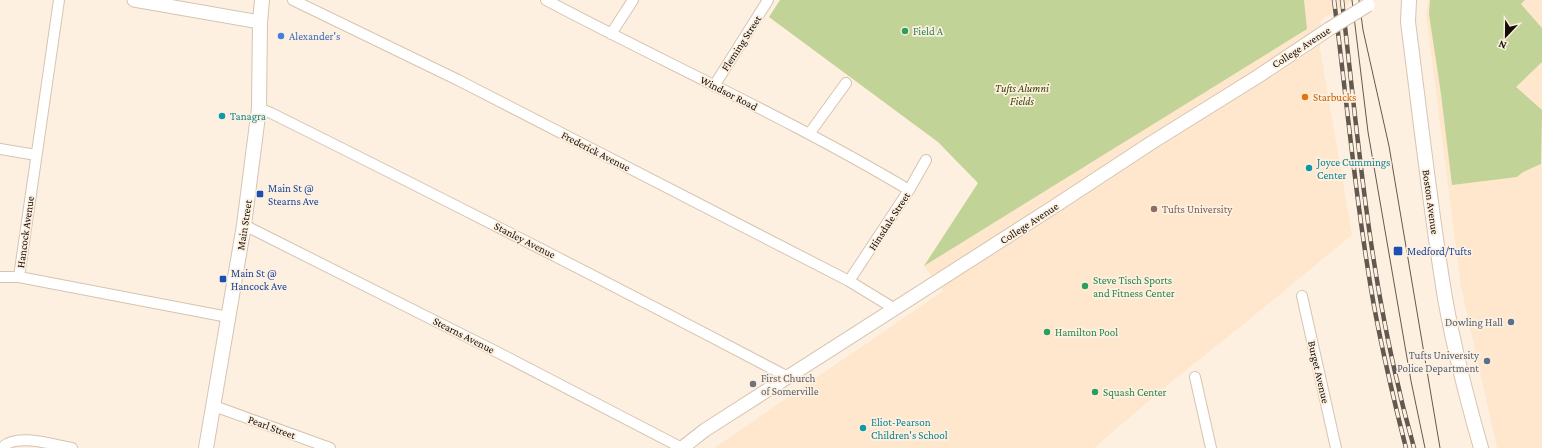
<svg xmlns="http://www.w3.org/2000/svg" width="1542" height="448" font-family="'Crimson Pro',serif">
	<rect width="100%" height="100%" fill="#fef0e0"/>
	<path fill="#fee7cc" d="M780,0h573l-32,20 -1,29 32,186 -107,88 -75,60 -76,65h-380l229,-157 -19,-25 54,-83 -40,-41 -169,-125z
		M1428,0h114v448h-45l-36,-161 -35,-273z"/>
	<path fill="#c2d397" d="M780,0h524l3,29 -383,237 54,-83 -40,-41 -169,-125z
		M1430,0h95l-4,4 21,24v34l-26,25 26,23 -1,54 -18,8 -6,5 -65,8 -11,-91 -12,-80z"/>
	<g fill="none" stroke-linecap="round" stroke-linejoin="round">
		<defs>
			<path id="minor" d="M59,0l-40,277 209,40
				M293,0l165,80 391,201 46,28
				M546,0c121,64 246,120 363,190
				M611,34l22,-34
				M714,86l54,-86
				M259,108l12,5c173,86 346,174 517,264
				M809,134l37,-51
				M0,149l36,6
				M244,225l255,128 183,95
				M0,277h19
				M849,281l60,-91 17,-30
				M1302,296l34,152
				M1195,377l16,71
				M214,406l116,42
				M2,448c13,-16 52,-3 70,0"/>
			<path id="tertiary" d="M134,0l126,22
				M682,448l23,-18 350,-224 96,-63 106,-66 72,-48"/>
			<path id="secondary" d="M1409,0l-1,22c12,92 22,185 37,276 9,51 22,101 36,150
				M206,448l38,-223 15,-117 1,-86 2,-22"/>
		</defs>
		<use href="#minor" stroke="#d5c4b0" stroke-width="12"/>
		<use href="#tertiary" stroke="#d5c4b0" stroke-width="15"/>
		<use href="#secondary" stroke="#d5c4b0" stroke-width="16"/>
		<use href="#minor" stroke="#fff" stroke-width="10"/>
		<use href="#tertiary" stroke="#fff" stroke-width="13"/>
		<use href="#secondary" stroke="#fff" stroke-width="14"/>
		<path stroke="#61594f" stroke-width="1" d="M1352,0l16,132 43,249 14,67
			M1359,0l4,30 26,116 51,302"/>
		<defs>
			<path id="rail" d="M1334,0c13,102 22,205 40,306 9,48 20,95 32,142
				M1342,0c15,130 26,262 57,389 4,20 10,39 15,59"/>
		</defs>
		<use href="#rail" stroke="#61594f" stroke-width="4.5"/>
		<use href="#rail" stroke="#fef0e0" stroke-width="3" stroke-dasharray="9" stroke-linecap="butt"/>
		<defs>
			<path id="tertiary-bridge" d="M1329,29l39,-24"/>
		</defs>
		<use href="#tertiary-bridge" stroke="#d5c4b0" stroke-width="15" stroke-linecap="butt"/>
		<use href="#tertiary-bridge" stroke="#fff" stroke-width="13"/>
	</g>
	<g fill="#2e9e5b" stroke="#fef0e0" stroke-width="1.5">
		<circle cx="905" cy="31" r="4"/>
		<circle cx="1085" cy="286" r="4"/>
		<circle cx="1047" cy="332" r="4"/>
		<circle cx="1095" cy="392" r="4"/>
	</g>
	<circle fill="#3f7fe0" stroke="#fef0e0" stroke-width="1.5" cx="281" cy="36" r="4"/>
	<circle fill="#e8710a" stroke="#fef0e0" stroke-width="1.5" cx="1305" cy="97" r="4"/>
	<g fill="#0f9aa8" stroke="#fef0e0" stroke-width="1.5">
		<circle cx="222" cy="116" r="4"/>
		<circle cx="1309" cy="168" r="4"/>
		<circle cx="863" cy="428" r="4"/>
	</g>
	<g fill="#1a4fb4" stroke="#fef0e0" stroke-width="1.5">
		<rect x="256" y="190" width="8" height="8" rx="2"/>
		<rect x="1393" y="246" width="10" height="10" rx="2"/>
		<rect x="219" y="275" width="8" height="8" rx="2"/>
	</g>
	<circle fill="#8d6e63" stroke="#fef0e0" stroke-width="1.5" cx="1154" cy="209" r="4"/>
	<g fill="#5c6f8a" stroke="#fef0e0" stroke-width="1.5">
		<circle cx="1511" cy="322" r="4"/>
		<circle cx="1487" cy="361" r="4"/>
	</g>
	<circle fill="#6b7280" stroke="#fef0e0" stroke-width="1.5" cx="753" cy="384" r="4"/>
	<g text-anchor="middle" dominant-baseline="central" stroke-width="3.5" stroke-linejoin="round" paint-order="stroke">
		<g font-size="11" fill="#27864d" stroke="#fef0e0" text-anchor="start">
			<text x="913" y="31">Field A</text>
			<text x="1093" y="280">Steve Tisch Sports<tspan x="1093" dy="13">and Fitness Center</tspan></text>
			<text x="1055" y="332">Hamilton Pool</text>
			<text x="1103" y="392">Squash Center</text>
		</g>
		<g font-size="11" fill="#366cbe" stroke="#fef0e0" text-anchor="start">
			<text x="289" y="36">Alexander's</text>
		</g>
		<g font-size="11" fill="#120d06" stroke="#fef0e0">
			<text transform="translate(741 43) rotate(-57)">Fleming Street</text>
			<text transform="translate(1301 47) rotate(-33)">College Avenue</text>
			<text transform="translate(729 93) rotate(27)">Windsor Road</text>
			<text transform="translate(596 151) rotate(27)">Frederick Avenue</text>
			<text transform="translate(1431 202) rotate(82)">Boston Avenue</text>
			<text transform="translate(889 221) rotate(-57)">Hinsdale Street</text>
			<text transform="translate(1029 223) rotate(-33)">College Avenue</text>
			<text transform="translate(244 225) rotate(-81)">Main Street</text>
			<text transform="translate(25 232) rotate(-82)">Hancock Avenue</text>
			<text transform="translate(525 240) rotate(27)">Stanley Avenue</text>
			<text transform="translate(464 335) rotate(27)">Stearns Avenue</text>
			<text transform="translate(1319 372) rotate(77)">Burget Avenue</text>
			<text transform="translate(272 427) rotate(20)">Pearl Street</text>
		</g>
		<g font-size="11" font-style="italic" fill="#333f00" stroke="#fef0e0">
			<text x="1022" y="88">Tufts Alumni<tspan x="1022" dy="13">Fields</tspan></text>
		</g>
		<g font-size="11" fill="#c56008" stroke="#fef0e0" text-anchor="start">
			<text x="1313" y="97">Starbucks</text>
		</g>
		<g font-size="11" fill="#0d838f" stroke="#fef0e0" text-anchor="start">
			<text x="230" y="116">Tanagra</text>
			<text x="1317" y="162">Joyce Cummings<tspan x="1317" dy="13">Center</tspan></text>
			<text x="871" y="422">Eliot-Pearson<tspan x="871" dy="13">Children's School</tspan></text>
		</g>
		<g font-size="11" fill="#164399" stroke="#fef0e0" text-anchor="start">
			<text x="268" y="188">Main St @<tspan x="268" dy="13">Stearns Ave</tspan></text>
			<text x="1407" y="251">Medford/Tufts</text>
			<text x="231" y="273">Main St @<tspan x="231" dy="13">Hancock Ave</tspan></text>
		</g>
		<g font-size="11" fill="#785e54" stroke="#fef0e0" text-anchor="start">
			<text x="1162" y="209">Tufts University</text>
		</g>
		<g font-size="11" fill="#4e5e75" stroke="#fef0e0" text-anchor="end">
			<text x="1503" y="322">Dowling Hall</text>
			<text x="1479" y="355">Tufts University<tspan x="1479" dy="13">Police Department</tspan></text>
		</g>
		<g font-size="11" fill="#5b616d" stroke="#fef0e0" text-anchor="start">
			<text x="761" y="378">First Church<tspan x="761" dy="13">of Somerville</tspan></text>
		</g>
	</g>
	<g transform="translate(1506 36) rotate(202)" stroke="#fef0e0" stroke-width="3" paint-order="stroke">
	<path d="M0-3L7 15L0 10L-7 15Z" fill="#120d06"/>
	<text y="-6" font-size="11" font-weight="bold" text-anchor="middle" fill="#120d06">N</text>
	</g>
</svg>
